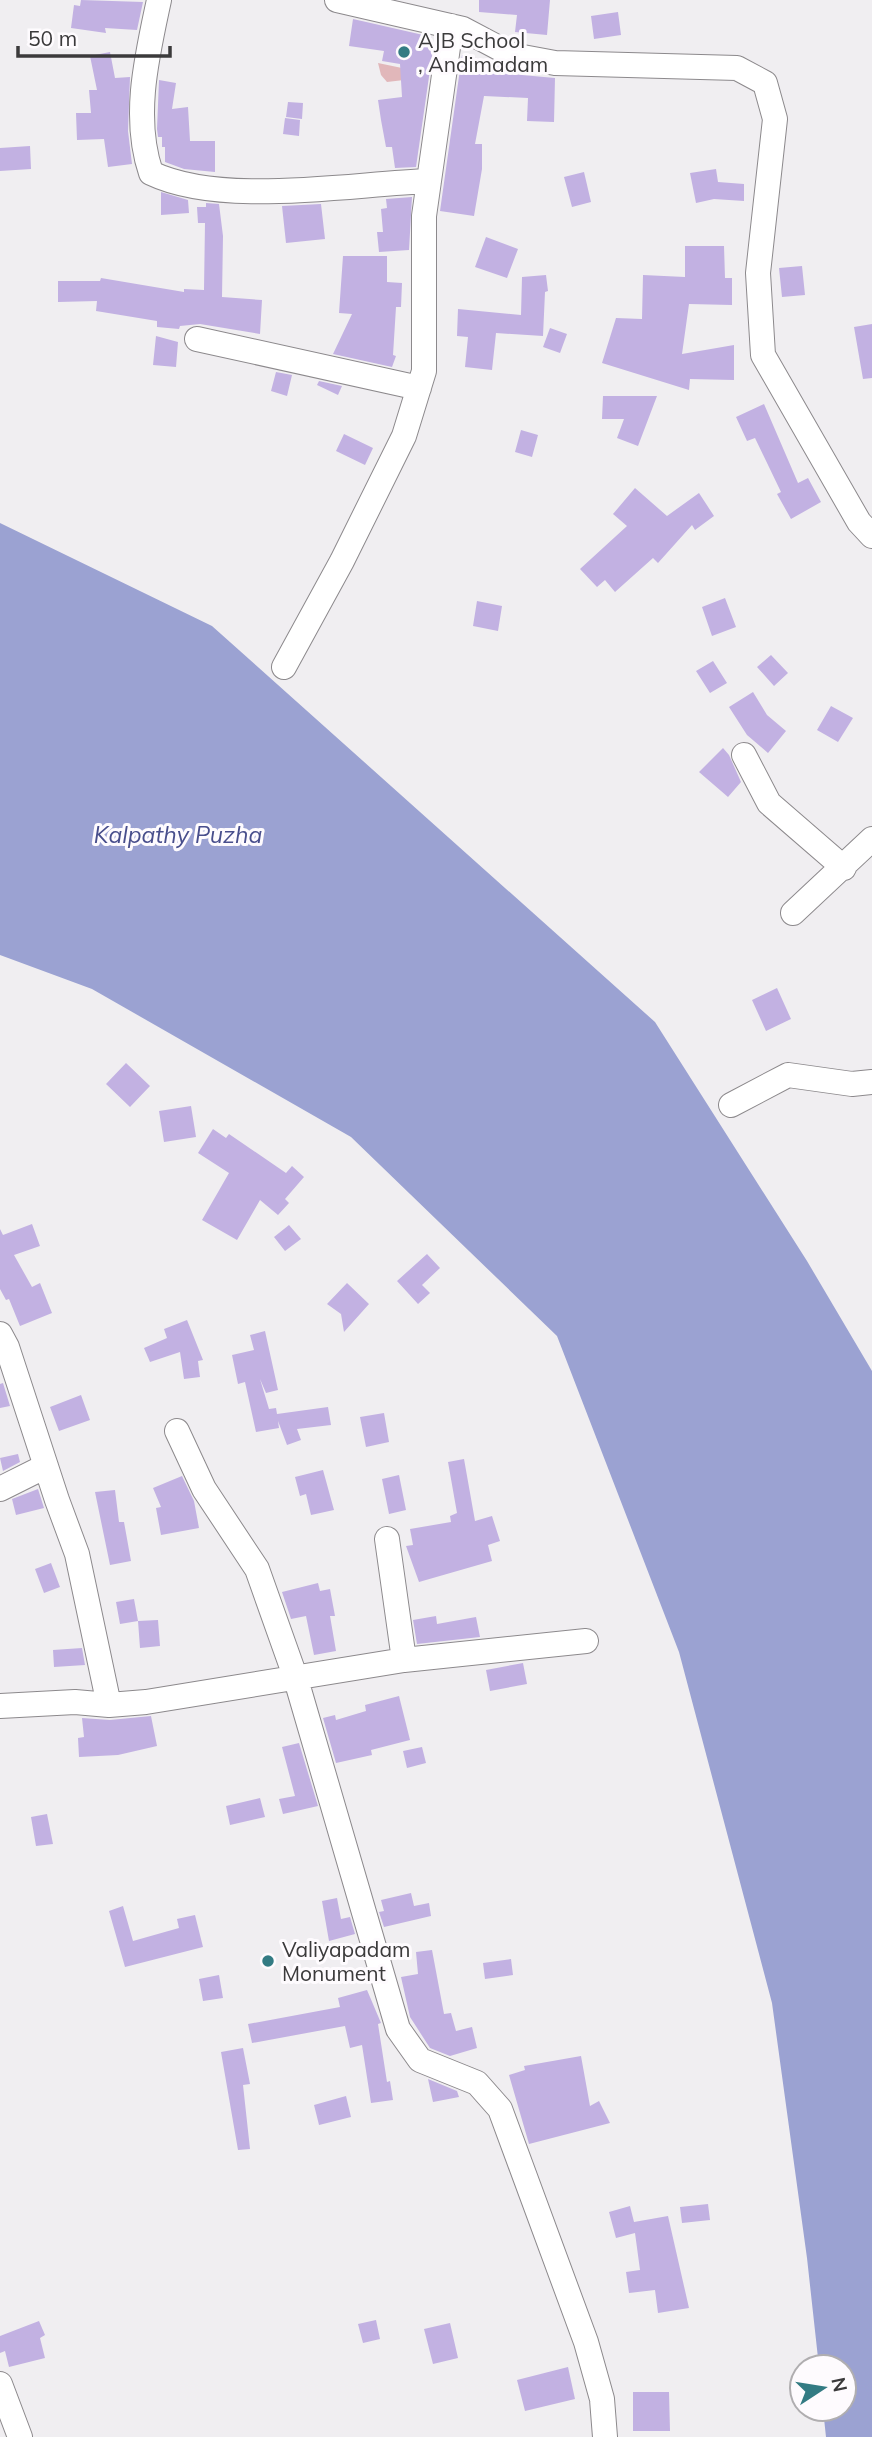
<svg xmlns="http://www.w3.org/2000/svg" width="872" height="2437" font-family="Mulish,sans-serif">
	<rect width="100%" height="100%" fill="#f0eef1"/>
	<path fill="#e1b7ba" d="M378,63l43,9v6l-34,4 -6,-7z"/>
	<path fill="#9ba2d2" d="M0,523l212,103 443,396 152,239 65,110v1066h-46l-3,-28h21v-42h-25l-12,-109 -35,-255 -93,-351 -122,-316 -206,-199 -259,-148 -92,-34z"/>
	<path fill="#c2b1e2" d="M81,0l62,2 -6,28 -32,-2 1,5 -35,-5 3,-23 6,1z
		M479,0h71l-3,35 -32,-3 2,-17 -38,-3z
		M618,12l3,23 -27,4 -3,-23z
		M353,19l79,18 -2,12h3l-17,118 -21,1 -3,-21h-6l-5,-27 -3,-20 24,-3 -2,-33 -18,-3 2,-10 -35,-5z
		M110,52l5,26 15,-1 -2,54 4,33 -24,3 -4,-28 -27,1 -1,-27h15l-2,-23h8l-7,-34z
		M462,55l32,7 7,4 -1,7 55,5 -1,44 -27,-1 1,-23 -44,-2 -9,48h7v25l-8,47 -34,-5z
		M159,80l17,3 -4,26 16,-2 2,34h25v31l-31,-3 -19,-7v-15h-3v-10h-4l-1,-8z
		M288,102l15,1 -1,16 -16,-2z
		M285,118l15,2 -1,16 -16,-2z
		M30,146l1,23 -31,2v-23z
		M716,169l2,13 26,2v17l-30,-2 -18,4 -6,-30z
		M584,172l7,30 -19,5 -8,-30z
		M161,192l27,8 1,13 -28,2z
		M412,197l-3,53 -30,2 -2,-20h6l-2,-23 6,-1 -1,-9z
		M206,203l13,1 4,32 -1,61 40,3 -2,34 -60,-10 -20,2 -1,3 -22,-2v-6l-61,-10 1,-10 -39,1v-21h42l1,-3 83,14v-3l20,1 1,-67h-7l-1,-16h9z
		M321,204l4,35 -39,4 -4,-37z
		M486,237l32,12 -11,29 -32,-11z
		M685,246h39l1,32h7v27l-43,-1 -7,50 52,-9v35l-44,-1 -1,11 -87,-27 14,-45 26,1 1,-44 42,2z
		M343,256h44v26l15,1 -1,24h-5l-3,48 3,1 -4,11 -59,-13 19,-40 -13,-1z
		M802,266l3,29 -23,2 -3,-29z
		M546,275l2,16 -3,1 -2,44 -47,-3 -4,37 -27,-3 3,-30 -11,-1 1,-27 63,6 1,-38z
		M872,324v54l-9,1 -9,-52z
		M550,328l17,6 -7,19 -17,-6z
		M156,336l22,6 -2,25 -23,-2z
		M276,372l16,3 -5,21 -16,-5z
		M319,381l23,5 -4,9 -21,-10z
		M603,396h54l-19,50 -21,-8 7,-19h-22z
		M764,404l34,79 10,-5 13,24 -30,17 -14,-25 4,-2 -26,-54 -8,3 -11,-24z
		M521,430l17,5 -6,22 -17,-5z
		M344,434l29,14 -8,17 -29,-14z
		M635,488l32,28 32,-23 15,23 -19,14 -3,-5 -34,38 -5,-5 -38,34 -10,-12 -8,7 -17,-18 47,-43 -14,-12z
		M725,598l11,29 -24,9 -10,-29z
		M477,601l25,5 -4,25 -25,-5z
		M771,655l17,18 -14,13 -17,-19z
		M713,661l14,22 -17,10 -14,-22z
		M753,692l14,23 19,16 -18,22 -21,-18 -18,-28z
		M831,706l22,12 -15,24 -21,-12z
		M723,748l6,7 12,27 -13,15 -29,-25z
		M777,988l14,31 -25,12 -14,-31z
		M126,1063l24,23 -20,21 -24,-23z
		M191,1106l5,31 -32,5 -5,-31z
		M213,1129l13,9 3,-4 57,39 6,-7 12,11 -19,22 4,4 -11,12 -18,-15 -23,40 -35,-20 27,-47 -31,-20z
		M32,1224l8,22 -26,9 18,32 8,-4 12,30 -32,13 -11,-27 -3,1 -6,-11v-60l3,6z
		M289,1225l12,14 -16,12 -11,-14z
		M427,1254l13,14 -18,17 8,8 -12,11 -21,-23z
		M347,1283l22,21 -25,28 -3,-18 -14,-10z
		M187,1320l16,40 -5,1 2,16 -16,2 -4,-27 -30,10 -6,-14 23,-10 -3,-9z
		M265,1331l13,59 -12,3 -6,-14 9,30 7,-1 1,6 51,-7 3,18 -34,4 4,11 -14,5 -9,-24 1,7 -23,4 -11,-50 -7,2 -6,-29 22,-5 -4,-15z
		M3,1383l7,23 -10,2v-24z
		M81,1395l9,25 -31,11 -9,-24z
		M384,1413l5,29 -23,5 -6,-30z
		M18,1454l2,8 -17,9 -3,-13z
		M464,1459l11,62 17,-5 8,25 -12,4 4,16 -73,21 -13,-36 7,-1 -3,-16 41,-7 -1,-6 7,-3 -9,-51z
		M323,1470l11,40 -23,5 -5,-21 -6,2 -5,-19z
		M399,1475l7,35 -17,4 -7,-35z
		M182,1476l12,25 5,27 -38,7 -5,-27 5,-1 -8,-19z
		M38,1489l6,19 -28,7 -4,-16z
		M115,1490l4,32h5l7,39 -21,4 -15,-73z
		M51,1563l9,24 -16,6 -9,-24z
		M318,1583l2,8 10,-2 5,27h-5l6,35 -22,4 -8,-39 -15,3 -9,-27z
		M134,1599l4,22 -18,3 -4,-22z
		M436,1616l1,8 39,-7 4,20 -63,7 -4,-24z
		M158,1620l2,26 -20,2 -2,-27z
		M82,1648l3,17 -31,2 -1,-17z
		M523,1663l4,21 -37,7 -4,-21z
		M399,1696l11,44 -39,10 1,5 -36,8 -13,-45 12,-3 1,5 30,-9 -1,-6z
		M151,1716l6,30 -39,9 -39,2 -1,-19 6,-1 -2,-19 28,2z
		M299,1743l19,63 -35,8 -4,-15 16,-3 -13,-49z
		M422,1747l4,16 -19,5 -4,-17z
		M260,1798l5,19 -35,8 -4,-19z
		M47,1814l6,30 -17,2 -5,-29z
		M411,1893l3,13 15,-3 2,13 -47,11 -5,-15 5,-1 -3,-11z
		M337,1898l4,21 9,-2 5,17 -26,7 -7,-40z
		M123,1906l10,35 46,-13 -2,-9 18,-4 8,32 -78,20 -16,-56z
		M432,1950l12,64 7,-1 5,18 16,-4 5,21 -27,8 -20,-8 -20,-31 -9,-40 17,-3 -2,-22z
		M511,1959l2,16 -28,4 -2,-16z
		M219,1975l4,23 -20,3 -4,-22z
		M367,1990l14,33 -3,1 9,58 3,-1 3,19 -22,3 -9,-58 -12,3 -5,-22 -93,17 -4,-19 92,-17 -2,-9z
		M243,2048l7,36 -7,1 7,64 -12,1 -17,-98z
		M581,2056l9,50 9,-5 11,22 -81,21 -20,-69 16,-5 -1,-4z
		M428,2079l29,12 2,6 -26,5z
		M346,2096l5,21 -32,8 -5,-20z
		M708,2204l2,16 -28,3 -2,-16z
		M630,2206l4,16 34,-6 21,92 -31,5 -3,-23 -26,3 -3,-21 14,-2 -5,-37 -19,5 -7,-26z
		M376,2320l4,19 -17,4 -5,-19z
		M39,2321l6,14 -5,3 5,20 -36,9 -4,-16 -5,2v-17z
		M450,2323l8,35 -25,6 -9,-35z
		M568,2367l7,32 -50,12 -8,-31z
		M633,2392h36l1,39h-37z"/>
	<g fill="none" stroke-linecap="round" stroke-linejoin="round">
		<defs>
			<path id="minor" d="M159,0c-12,56 -27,117 -8,173 71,34 198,11 278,8
				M337,0l126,29 49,26 43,8 182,5 28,15 10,36 -17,154 5,82 96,167 13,14
				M197,339l222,49
				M284,667l58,-106 62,-125 20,-65v-155l27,-190
				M744,755l25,48 75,65
				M793,913l79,-74
				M731,1105l57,-30 64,9 20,-2
				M0,1334l7,13 50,153 20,54 32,151 -34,-3 -75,4
				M177,1431l27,58 53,80 38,107 103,353 22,31 57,23 23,26 86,233 16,57 3,38
				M0,1489l46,-23
				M387,1539l17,121
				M109,1705l37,-3 258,-42 182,-19
				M0,2384l20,53"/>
		</defs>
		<use href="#minor" stroke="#8c898c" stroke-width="26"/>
		<use href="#minor" stroke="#fff" stroke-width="24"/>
	</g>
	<g fill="#337b83" stroke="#fefbfe" stroke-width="2.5">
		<circle cx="404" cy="52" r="7"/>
		<circle cx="268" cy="1961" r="7"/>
	</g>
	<g text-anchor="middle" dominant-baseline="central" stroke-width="6" stroke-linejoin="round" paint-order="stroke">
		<g font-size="21" fill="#3b3a3b" stroke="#fefbfe" text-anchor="start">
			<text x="418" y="40">AJB School<tspan x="418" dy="24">, Andimadam</tspan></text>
			<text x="282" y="1949">Valiyapadam<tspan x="282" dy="24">Monument</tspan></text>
		</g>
		<g font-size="23" font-style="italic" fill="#484e8c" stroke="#fefbfe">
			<text x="178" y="834">Kalpathy Puzha</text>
		</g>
	</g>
	<g transform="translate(823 2388) rotate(78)"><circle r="33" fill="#fefbfe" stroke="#b0aeb0" stroke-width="2"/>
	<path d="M0-5L12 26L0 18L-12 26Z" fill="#337b83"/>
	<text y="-10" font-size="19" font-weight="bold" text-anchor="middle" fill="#3b3a3b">N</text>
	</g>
	<path d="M18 46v10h152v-10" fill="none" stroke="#3b3a3b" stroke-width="3.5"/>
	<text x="28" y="46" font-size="21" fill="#3b3a3b" stroke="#fefbfe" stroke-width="5" paint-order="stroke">50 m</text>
</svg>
